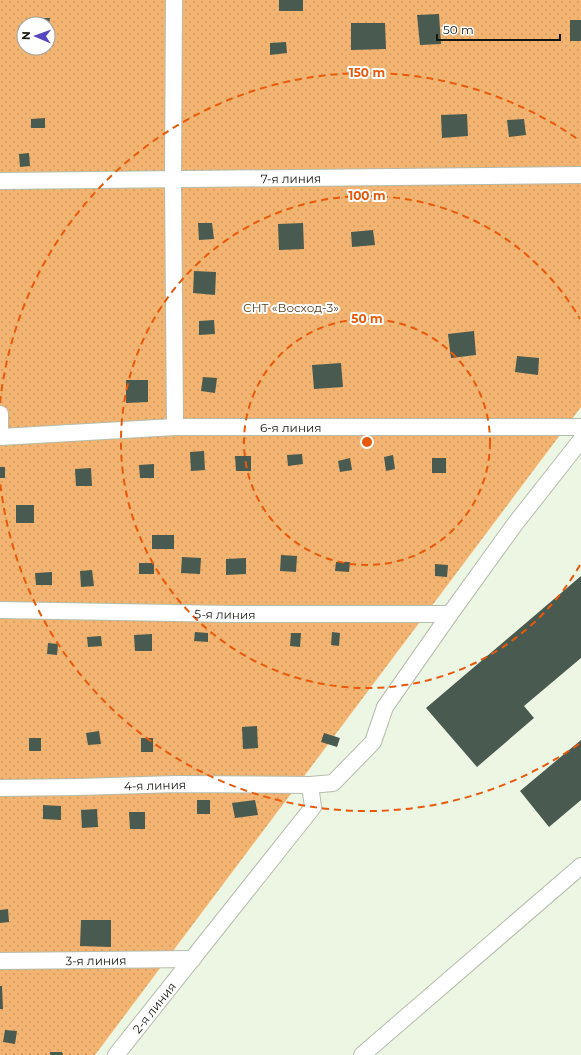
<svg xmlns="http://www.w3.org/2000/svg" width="581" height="1055" font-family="Montserrat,sans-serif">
	<defs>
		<pattern id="green-dots" width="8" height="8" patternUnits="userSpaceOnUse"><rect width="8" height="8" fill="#f2b470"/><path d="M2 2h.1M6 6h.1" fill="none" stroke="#cf9a60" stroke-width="1.8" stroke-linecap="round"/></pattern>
	</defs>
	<rect width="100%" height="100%" fill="#edf6e3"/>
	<path fill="url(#green-dots)" fill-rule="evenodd" d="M0,0h581v407l-486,648h-95zM24,24h24v24h-24z"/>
	<path fill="#495a50" d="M279,0h24v11h-24z
		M439,14l2,30 -21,1 -3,-30z
		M34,18h16l-1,6h-15z
		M570,20h11v21h-11z
		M351,23h34l1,26 -35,1z
		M286,42l1,11 -17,2v-12z
		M467,114l1,22 -26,2 -1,-23z
		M45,118v10h-14v-9z
		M524,119l2,16 -17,2 -2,-17z
		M29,153l1,13 -10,1 -1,-13z
		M198,223h14l2,16 -15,1z
		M303,223l1,26 -25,1 -1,-26z
		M373,230l2,15 -23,2 -1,-15z
		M194,271l22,1 -1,23 -22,-2z
		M214,320l1,14 -16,1v-14z
		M474,331l2,24 -25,3 -3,-24z
		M517,356l22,2 -1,17 -23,-3z
		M341,363l2,24 -29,2 -2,-24z
		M203,377l14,1 -2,15 -14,-2z
		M126,380h22v22l-22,1z
		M204,451l1,19 -14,1 -1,-19z
		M302,454l1,10 -15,2 -1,-11z
		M393,455l2,14 -9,2 -2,-14z
		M235,456h16v15h-15z
		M350,458l2,12 -12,2 -2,-11z
		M432,458h14v15h-14z
		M154,464v14h-14l-1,-13z
		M0,467h5v11h-5z
		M91,468l1,18h-16l-1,-17z
		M16,505h18v18h-18z
		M152,535h22v14h-22z
		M281,555l16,1 -1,16 -16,-1z
		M182,557l19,1 -1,16 -19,-1z
		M246,558v16l-20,1v-16z
		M336,562h14l-1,10 -14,-1z
		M139,563h15v11h-15z
		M435,564l13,1 -1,12 -12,-1z
		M92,570l2,16 -13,1 -1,-16z
		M52,572v13h-16l-1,-12z
		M581,576v82l-57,48 10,12 -57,49 -51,-59z
		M195,632l13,1v9l-14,-1z
		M332,632l8,1 -1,13 -8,-1z
		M291,633h10l-1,14 -10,-1z
		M152,634v17h-17l-1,-16z
		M101,636l1,10 -14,1 -1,-10z
		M48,643l10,1 -1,11 -10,-1z
		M257,726l1,22 -15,1 -1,-22z
		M99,731l2,13 -13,1 -2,-12z
		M324,733l16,5 -3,9 -16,-5z
		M29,738h12v13h-12z
		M141,738h12v14h-12z
		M581,740v60l-32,27 -29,-36z
		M197,800h13v14h-13z
		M255,800l3,15 -23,3 -3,-15z
		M43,805l18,1v14l-18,-1z
		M97,809l1,18 -16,1 -1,-18z
		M129,812h16v17h-15z
		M8,909l1,13 -9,1v-13z
		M81,920h30v27l-31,-1z
		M0,986h2l1,23h-3z
		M5,1030l12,1 -2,13 -12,-2z
		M50,1052h12l1,3h-13z"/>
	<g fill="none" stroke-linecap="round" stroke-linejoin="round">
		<defs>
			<g id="minor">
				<path d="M174,0l-1,179 2,248"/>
				<path id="s1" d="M0,181l581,-6"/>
				<path d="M0,414v23"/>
				<path id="s2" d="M0,437l175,-10h406"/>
				<path id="s3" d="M0,610l231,4h219"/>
				<path id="s4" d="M0,788l78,-1 98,-3 134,1"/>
				<path id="s5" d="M0,961l193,-2"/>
				<path id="s6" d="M116,1055l197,-248 -3,-22 23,-2 40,-41 12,-35 65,-93 65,-90 66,-84"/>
				<path d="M362,1055l219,-189"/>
			</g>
		</defs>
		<use href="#minor" stroke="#b4bdab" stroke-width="18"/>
		<use href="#minor" stroke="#fff" stroke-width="16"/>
	</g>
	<g fill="none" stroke="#e8590c" stroke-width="2" stroke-dasharray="7 5">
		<circle cx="367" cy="442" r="123"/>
		<path d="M580 565A246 246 0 1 1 580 319"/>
		<path d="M579 744A369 369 0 0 1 0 481M0 403A369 369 0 0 1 579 140"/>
	</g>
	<g text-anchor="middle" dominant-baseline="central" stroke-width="4" stroke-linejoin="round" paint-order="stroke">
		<g font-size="12" fill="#151811" stroke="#fff">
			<text stroke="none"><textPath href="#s1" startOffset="291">7-я линия</textPath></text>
			<text stroke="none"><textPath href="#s2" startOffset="291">6-я линия</textPath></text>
			<text stroke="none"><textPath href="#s3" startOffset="225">5-я линия</textPath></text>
			<text stroke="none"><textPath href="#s4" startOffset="155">4-я линия</textPath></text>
			<text stroke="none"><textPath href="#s5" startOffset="96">3-я линия</textPath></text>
			<text stroke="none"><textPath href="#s6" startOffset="61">2-я линия</textPath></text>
		</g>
		<g font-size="12" fill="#553a1b" stroke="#fff">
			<text x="291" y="307">СНТ «Восход-3»</text>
		</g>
	</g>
	<circle cx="367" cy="442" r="6" fill="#e8590c" stroke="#fff" stroke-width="2"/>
	<g font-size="12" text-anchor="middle" font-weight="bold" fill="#e8590c" stroke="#fff" stroke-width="4" stroke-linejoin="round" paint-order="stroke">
		<text x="367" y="77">150 m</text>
		<text x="367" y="200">100 m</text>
		<text x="367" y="323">50 m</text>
	</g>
	<g transform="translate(36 36) rotate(272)"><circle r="19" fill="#ffffff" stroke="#a1a3a0"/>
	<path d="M0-3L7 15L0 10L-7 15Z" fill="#5547bf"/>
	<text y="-6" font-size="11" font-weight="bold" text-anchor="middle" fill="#151811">N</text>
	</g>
	<path d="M437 34v6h123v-6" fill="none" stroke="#151811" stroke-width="2"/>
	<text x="443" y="34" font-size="12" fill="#151811" stroke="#ffffff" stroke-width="3" paint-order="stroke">50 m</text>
</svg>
